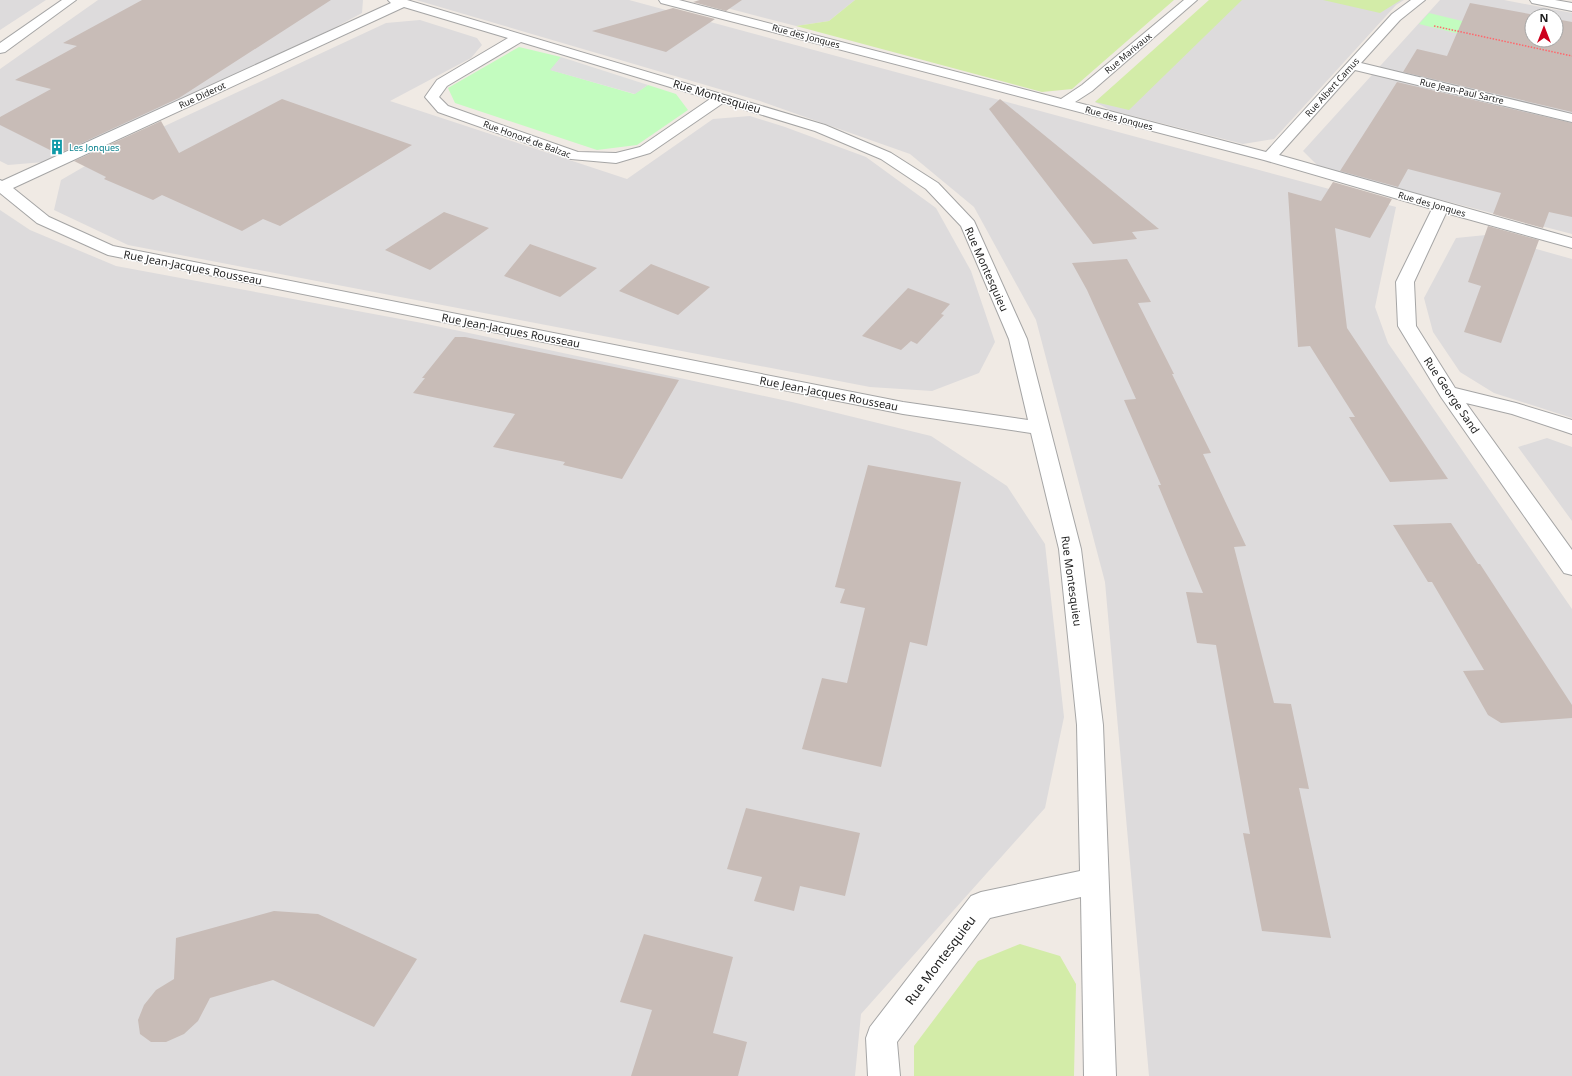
<svg xmlns="http://www.w3.org/2000/svg" width="1572" height="1076" font-family="'Noto Sans',sans-serif">
	<rect width="100%" height="100%" fill="#f0eae4"/>
	<path fill="#dddbdc" fill-rule="evenodd" d="M0,0h46l-46,30z
		M98,0h265l-1,13 -28,15 -278,133 -48,4 -8,-4v-92z
		M416,0h213l767,207 -21,100 13,36 184,266v467h-423l-44,-494 -69,-262 -62,-113 -64,-53 -150,-53z
		M696,0h159l-26,21 -33,5z
		M1214,0h190l-8,5 -122,134 -31,5 -133,-34 -15,-8z
		M1440,0h64l68,13v221l-252,-66 -17,-17zM1532,16h24v24h-24z
		M420,20l57,18 5,7 -11,13 -81,43 237,78 86,-60 37,-3 35,11 81,30 70,51 35,63 24,71 -16,31 -47,18 -62,-4 -742,-142 -74,-35 7,-30 50,-29 275,-128z
		M0,210l30,20 86,36 306,57 370,79 139,34 76,50 38,58 19,173 -19,91 -184,206 -6,62h-855z
		M1486,235l86,24v159l-78,-25 -34,-21 -27,-40 -9,-34 32,-60z
		M1547,438l25,9v74l-54,-74z"/>
	<path fill="#d3eca8" d="M855,0h319l-102,89 -30,3 -246,-66 33,-5z
		M1209,0h33l-113,110 -34,-8z
		M1323,0h78l-21,13z
		M1020,944l40,12 16,28 -2,92h-160v-30l64,-85z"/>
	<path fill="#c3fcbf" d="M1429,13l103,25v2l40,22 -153,-38z
		M519,47l42,10 -10,13 83,24 14,-9 28,9 12,16 -51,35 -40,5 -142,-47 -7,-15z"/>
	<path fill="#dedede" d="M561,57l87,28 -13,9 -85,-24z"/>
	<path fill="#c8bcb7" d="M142,0h189l-152,98 -121,56 -58,-29v-8l51,-28 -36,-9 62,-34 -14,-3z
		M700,0h42l-16,11 -33,-9z
		M1470,3l71,13h-9v24h24v-21l16,3v90l-169,-40 14,-23 30,7z
		M673,8l42,11 -49,33 -74,-21z
		M1397,82l175,41v94l-23,-5 -6,16 -50,-14 8,-21 -93,-24 -10,18 -58,-16z
		M282,99l130,46 -132,81 -17,-7 -21,12 -80,-36 -9,5 -49,-21 2,-2 -32,-16 87,-40 18,32z
		M1000,99l159,130 -27,3 5,7 -44,5 -104,-135z
		M1333,182l59,17 -22,39 -35,-10 12,100 101,151 -58,3 -41,-65h6l-45,-71 -12,1 -10,-155 33,9z
		M444,212l45,16 -59,42 -45,-20z
		M1488,226l51,14 -38,103 -37,-11 17,-46 -13,-4z
		M530,244l67,24 -37,29 -56,-21z
		M1127,259l24,43 -13,1 36,71h-2l39,79 -8,1 43,92 -12,1 40,156 17,1 18,85 -10,-1 32,150 -69,-7 -19,-98 7,1 -34,-189 -19,-2 -11,-51 17,1 -45,-108h3l-37,-85 12,-1 -49,-109 -15,-27z
		M651,264l59,23 -32,28 -59,-24z
		M908,288l42,16 -9,10 3,1 -27,29 -6,-3 -10,9 -39,-14z
		M455,337h10l214,43 -57,99 -59,-14 2,-3 -72,-15 22,-33 -102,-21 12,-15h-3z
		M868,465l93,17 -34,164 -17,-4 -29,125 -79,-18 20,-71 25,5 18,-75 -25,-5 5,-14 -10,-2z
		M1451,523l27,41h2l92,141v13l-71,5 -13,-8 -25,-44 21,-1 -52,-88h-4l-35,-57z
		M746,808l114,25 -15,63 -45,-10 -6,25 -40,-10 8,-24 -35,-8z
		M274,911l44,3 99,45 -43,68 -101,-47 -63,18 -12,23 -14,13 -18,8h-15l-11,-8 -2,-14 6,-15 12,-15 18,-11 2,-41z
		M644,934l89,23 -20,76 34,9 -9,34h-107l21,-66 -32,-8z"/>
	<g fill="none" stroke-linecap="round" stroke-linejoin="round">
		<defs>
			<path id="minor" d="M62,0h14l-71,52 -5,1v-10z
				M388,0h19l418,125 66,28 47,30 36,38 53,118 54,210 22,176 13,351h-32l-3,-179 -91,21 -93,124 3,34h-32l-2,-38 4,-11 101,-131 10,-4 99,-21 -3,-146 -18,-176 -28,-116 -128,-19 -795,-159 -71,-32 -37,-30v-13l2,1 389,-178zM404,7l104,31 -71,42 -12,17 13,15 133,47 45,4 34,-10 73,-50 92,28 66,28 45,30 35,37 48,113 19,81 -125,-18 -790,-156 -64,-29 -36,-29zM521,42l189,57 -70,48 -24,6 -38,-1 -130,-46 -9,-9 8,-11z
				M659,0h20l382,99 21,-14 102,-85h13l-105,91 -17,11 191,50 126,-138 19,-14h14l-25,20 -39,43 211,51v8l-217,-52 -76,85 293,83v10l-126,-35 -32,69 2,44 39,62 61,15 56,17v14l-60,-20 -46,-11 106,147v25l-8,-2 -123,-176 -43,-71 -2,-44 36,-73 -168,-49 -603,-157z
				M1530,0h25l17,3v8l-40,-8z"/>
		</defs>
		<use href="#minor" stroke="#a5a5a5" stroke-width="2"/>
		<path stroke="#ff666b" stroke-width="1.5" stroke-dasharray="1.5 1.5" stroke-linecap="butt" d="M1434,26l138,30"/>
		<use href="#minor" fill="#fff" fill-rule="evenodd"/>
	</g>
	<defs>
		<symbol id="building-bare" viewBox="-9 -9 18 18"><path d="M-4-6H4V6H1V3H-1V6H-4ZM-2.5-4.3h1.7v1.8h-1.7ZM.8-4.3h1.7v1.8H.8ZM-2.5-1h1.7V.8h-1.7ZM.8-1h1.7V.8H.8Z" fill="#0f9aa8" stroke="#fff" stroke-width="2.5" paint-order="stroke"/></symbol>
	</defs>
	<g fill-rule="evenodd">
		<use href="#building-bare" x="46" y="136" width="22" height="22"/>
	</g>
	<g text-anchor="middle" dominant-baseline="central" stroke-width="3" stroke-linejoin="round" paint-order="stroke">
		<g font-size="9" fill="#1e1e1e" stroke="#fff">
			<text transform="translate(806 36) rotate(15)">Rue des Jonques</text>
			<text transform="translate(1128 53) rotate(-40)">Rue Marivaux</text>
			<text transform="translate(1332 87) rotate(-48)">Rue Albert Camus</text>
			<text transform="translate(1462 91) rotate(13)">Rue Jean-Paul Sartre</text>
			<text transform="translate(202 95) rotate(-25)">Rue Diderot</text>
			<text transform="translate(1119 118) rotate(15)">Rue des Jonques</text>
			<text transform="translate(527 139) rotate(20)">Rue Honoré de Balzac</text>
			<text transform="translate(1432 204) rotate(16)">Rue des Jonques</text>
		</g>
		<g font-size="9" fill="#0d838f" stroke="#fff" text-anchor="start">
			<text x="69" y="147">Les Jonques</text>
		</g>
		<g font-size="11" fill="#1e1e1e" stroke="#fff">
			<text transform="translate(717 96) rotate(17)">Rue Montesquieu</text>
			<text transform="translate(193 267) rotate(11)">Rue Jean-Jacques Rousseau</text>
			<text transform="translate(987 269) rotate(66)">Rue Montesquieu</text>
			<text transform="translate(511 330) rotate(11)">Rue Jean-Jacques Rousseau</text>
			<text transform="translate(829 393) rotate(11)">Rue Jean-Jacques Rousseau</text>
			<text transform="translate(1452 395) rotate(56)">Rue George Sand</text>
			<text transform="translate(1072 581) rotate(82)">Rue Montesquieu</text>
		</g>
		<g font-size="13" fill="#1e1e1e" stroke="#fff">
			<text transform="translate(940 960) rotate(-53)">Rue Montesquieu</text>
		</g>
	</g>
	<g transform="translate(1544 28)"><circle r="19" fill="#ffffff" stroke="#a5a5a5"/>
	<path d="M0-3L7 15L0 10L-7 15Z" fill="#cd001d"/>
	<text y="-6" font-size="11" font-weight="bold" text-anchor="middle" fill="#1e1e1e">N</text>
	</g>
</svg>
